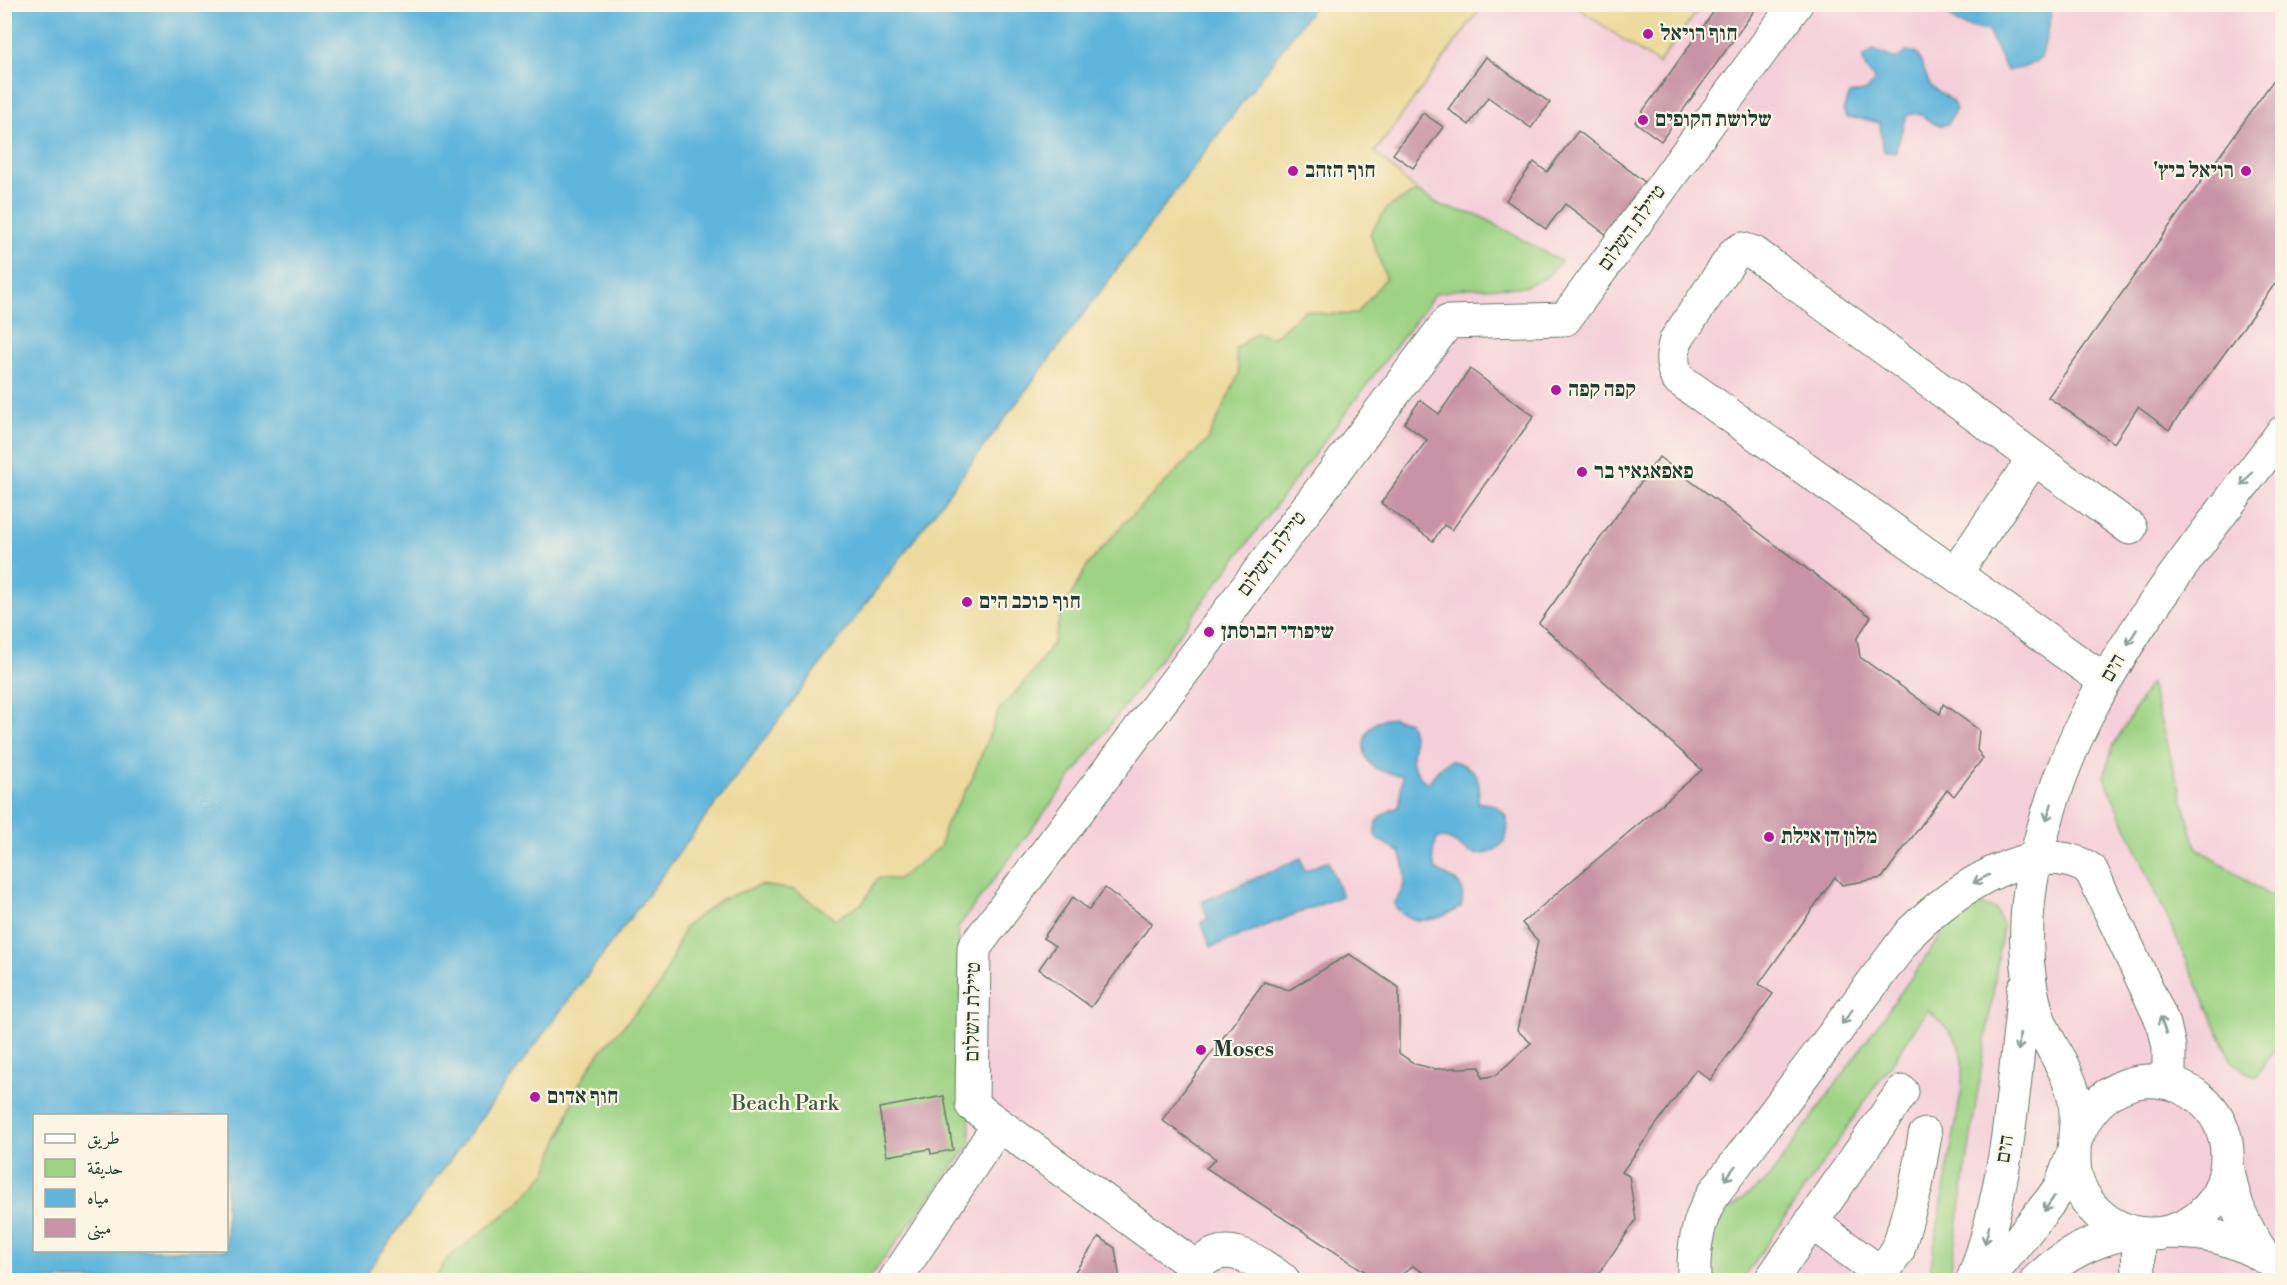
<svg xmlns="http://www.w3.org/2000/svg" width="2287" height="1285" font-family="'Libre Bodoni',Amiri,'Frank Ruhl Libre',serif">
	<rect width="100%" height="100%" fill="#fcf5e5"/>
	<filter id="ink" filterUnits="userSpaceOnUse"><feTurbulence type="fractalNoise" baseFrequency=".0167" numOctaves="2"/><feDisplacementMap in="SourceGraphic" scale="12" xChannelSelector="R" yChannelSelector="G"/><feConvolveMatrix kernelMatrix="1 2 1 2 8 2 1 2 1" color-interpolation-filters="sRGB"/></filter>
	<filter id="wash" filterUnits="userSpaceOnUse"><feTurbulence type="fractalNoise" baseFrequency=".008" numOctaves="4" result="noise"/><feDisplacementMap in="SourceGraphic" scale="24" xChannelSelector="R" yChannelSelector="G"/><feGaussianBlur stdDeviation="1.35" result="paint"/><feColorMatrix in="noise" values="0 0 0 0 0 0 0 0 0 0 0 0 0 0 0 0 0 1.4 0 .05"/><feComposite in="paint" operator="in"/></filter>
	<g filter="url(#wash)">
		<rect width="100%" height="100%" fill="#f0e3c5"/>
		<path fill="#f5cfdb" d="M1321,5h961v1275h-1915z"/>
		<path fill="#9ed385" stroke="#5e885c" stroke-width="1.5" d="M1417,191l27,16 36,9 81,45 -14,16 -23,10 -58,1 -30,5 -478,634 13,216 -103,137h-435l14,-21 68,-53 47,-72 17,-50 20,-31 61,-68 25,-58 36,-28 40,-14 34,5 41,29 27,-16 15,-26 62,-30 5,-22 26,-44 28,-71 33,-36 22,-32 7,-29 26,-47 37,-43 111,-173 21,-18 17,5 32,-27 23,4 58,-35 -16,-46 18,-26z
			M2150,684l46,163 86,57v135l-26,38 -24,-15 -128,-285 9,-31z
			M1977,905l19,4 7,17 -54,354h-24l5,-8 32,-185c1,-45 -2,-47 -34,-77l-186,270h-26l-6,-8c1,-13 0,-30 5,-42 8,-23 37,-35 54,-52l186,-262z"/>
		<path fill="#eeda9e" stroke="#868c69" stroke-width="1.5" d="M1315,5h168l-108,147 42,39 -29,16 -18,26 16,45 -30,36h-28l-23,-4 -32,27 -17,-4 -21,16 4,24 -32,68 -83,82 -37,43 -26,47 -7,28 -22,33 -33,36 -28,71 -26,44 -5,22 -42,32 -20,-1 -15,25 -27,16 -41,-29 -34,-5 -40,14 -36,28 -25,58 -61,68 -20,31 -33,89 -31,33 -68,53 -14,21h-72l203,-274z
			M1574,5h128l-44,59z"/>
		<path fill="#60b5dc" stroke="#407988" stroke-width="1.5" fill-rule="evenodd" d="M5,4l1310,1 -751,1001 -203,274h-356zM34,1116h192v134h-192z
			M1952,4l100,1 -2,17 -9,36 -16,9 -18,4 -19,-40 -30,-7 -8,-8z
			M1873,50l23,9 12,-8 9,2 13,32 22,16 4,8 -8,15c-11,4 -20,-3 -28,-11l-13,2 -12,38 -10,-1 -3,-6 -2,-23 -16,-4 -16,-1 -5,-7 7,-17 18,-4 7,-10 -10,-13 -2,-10z
			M1393,718l16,4c6,14 5,24 2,39l9,16 8,6 14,-18 9,-5 13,5 11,7 4,12 -1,19c38,-3 39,45 6,51 -21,4 -25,-18 -46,-16 -6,10 -7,19 -3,31 19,12 33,11 26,38 -23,14 -48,22 -67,-2 2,-6 7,-11 9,-18 4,-11 1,-25 -3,-35l-21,-12 -4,-5c-2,-17 10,-23 24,-28l3,-31c-8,-2 -20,-3 -27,-8 -16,-12 -14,-37 4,-47 4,-2 10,-2 14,-3z
			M1301,858l3,13 24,-10 14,35 -131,51 -10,-25 7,-3 -6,-17z"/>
		<g id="blocks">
			<path fill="#c893a6" d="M1719,4h40l-98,137 -26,-19z
				M1486,57l64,46 -19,25 -43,-31 -19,28 -21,-16z
				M2282,68v206l-113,156 -31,-23 -24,36 -66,-46z
				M1423,113l20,14 -30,41 -20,-14z
				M1578,131l68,52 -39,52 -42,-31 -19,25 -40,-29 28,-38 13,10z
				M1470,369l64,47 -82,114 -8,-5 -11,16 -52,-38 46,-63 -23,-17 16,-23 19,14z
				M1659,457l212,160 -14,21 3,19 80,57 3,-10 36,26 -2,20 6,8 -29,38 -7,-6 -65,88 -40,7 -7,-8 -76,107 14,10 -63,86 -14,-11 -74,103 7,4 7,44 -42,60h-159l-22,-14 -17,13 -10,-4 -4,5h-4l-172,-112 10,-9 -54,-39 102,-138 25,8 60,-36 50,34v65l16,11 20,5 45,-2 2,11 14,-3 35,-32 -14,-13 21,-89 -16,-18 180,-153 -163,-147z
				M1105,888l47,35 -61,84 -52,-38 16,-23 -12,-8 30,-41 16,13z
				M944,1096l9,54 -22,4 -1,-5 -43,7 -8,-48z
				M1099,1237l16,11 5,32h-51z"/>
		</g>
	</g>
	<g filter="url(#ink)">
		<use href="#blocks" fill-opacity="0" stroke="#687767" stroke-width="1.5"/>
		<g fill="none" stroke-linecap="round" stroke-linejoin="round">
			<defs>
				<path id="minor" d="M2034,458l-79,116 -278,-196c-6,-14 -5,-24 -1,-38l59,-87 7,-4 12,4 376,275
					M1955,574l150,107
					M2076,1139c40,-107 179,-51 146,45 -8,24 -29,42 -54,48 -46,11 -92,-23 -94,-70 -1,-25 6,-44 -1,-70 -7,-26 -26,-49 -35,-75 -15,-47 -14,-103 -4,-151 12,-52 29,-103 53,-151 52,-102 127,-191 195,-282
					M2227,1164c6,38 15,60 37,92
					M1811,1222l71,52
					M2169,1232c47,0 75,10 113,36
					M2138,1233l1,47
					M1196,1267l-224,-162 2,-157 474,-626 117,-3 231,-315
					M895,1280l103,-154
					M1187,1280c4,-9 11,-15 19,-21 27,-19 55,6 77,21
					M1694,1280c-1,-31 3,-60 20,-87l197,-261c41,-40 122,-99 180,-62l73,155 5,22v36
					M1771,1280l131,-188
					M1878,1280l20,-30 18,-64 9,-51
					M1973,1280c35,-91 41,-194 51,-291
					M1987,1280l64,-80 10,-14 13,-35
					M2037,1280c26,-25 58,-41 94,-48"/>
			</defs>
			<use href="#minor" stroke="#687767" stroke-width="35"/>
			<use href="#minor" stroke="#fff" stroke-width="33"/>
		</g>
		<defs><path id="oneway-shaft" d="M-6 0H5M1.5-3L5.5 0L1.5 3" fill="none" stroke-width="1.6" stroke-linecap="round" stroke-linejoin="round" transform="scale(1.5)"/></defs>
		<g stroke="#8f9e9a">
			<use href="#oneway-shaft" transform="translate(2247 479) rotate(127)"/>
			<use href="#oneway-shaft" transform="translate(2132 637) rotate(122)"/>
			<use href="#oneway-shaft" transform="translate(2049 812) rotate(108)"/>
			<use href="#oneway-shaft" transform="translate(1981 879) rotate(153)"/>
			<use href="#oneway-shaft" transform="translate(1847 1017) rotate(127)"/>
			<use href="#oneway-shaft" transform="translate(2163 1025) rotate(-109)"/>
			<use href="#oneway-shaft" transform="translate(2019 1042) rotate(95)"/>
			<use href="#oneway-shaft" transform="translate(1730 1173) rotate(127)"/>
			<use href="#oneway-shaft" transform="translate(2049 1204) rotate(124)"/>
			<use href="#oneway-shaft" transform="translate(1987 1235) rotate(104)"/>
		</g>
	</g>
	<g fill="#b5179e" stroke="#fcf5e5" stroke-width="2">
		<circle cx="1648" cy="34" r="6"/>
		<circle cx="1643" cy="120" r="6"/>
		<circle cx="1293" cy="171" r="6"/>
		<circle cx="2246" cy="171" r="6"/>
		<circle cx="1556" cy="390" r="6"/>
		<circle cx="1582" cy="472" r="6"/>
		<circle cx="967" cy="602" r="6"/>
		<circle cx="1209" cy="632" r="6"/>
		<circle cx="1769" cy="837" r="6"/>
		<circle cx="1201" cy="1050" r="6"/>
		<circle cx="535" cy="1097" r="6"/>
	</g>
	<g text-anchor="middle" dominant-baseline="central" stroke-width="4.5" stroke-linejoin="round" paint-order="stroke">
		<g font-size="21" font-weight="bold" fill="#1f3d34" stroke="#fcf5e5" text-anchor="start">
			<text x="1660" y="34">חוף רויאל</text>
			<text x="1655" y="120">שלושת הקופים</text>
			<text x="1305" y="171">חוף הזהב</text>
			<text x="2234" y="171" text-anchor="end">'רויאל ביץ</text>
			<text x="1568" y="390">קפה קפה</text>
			<text x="1594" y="472">פאפאגאיו בר</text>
			<text x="979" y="602">חוף כוכב הים</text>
			<text x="1221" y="632">שיפודי הבוסתן</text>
			<text x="1781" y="837">מלון דן אילת</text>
			<text x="1213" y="1050">Moses</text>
			<text x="547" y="1097">חוף אדום</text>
		</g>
		<g font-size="21" fill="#1f3d34" stroke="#fcf5e5">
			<text transform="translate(1632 228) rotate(-54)">טיילת השלום</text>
			<text transform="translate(1272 554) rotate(-53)">טיילת השלום</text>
			<text transform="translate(2113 668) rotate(-60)">הים</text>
			<text transform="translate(973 1012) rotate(-89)">טיילת השלום</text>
			<text transform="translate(2005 1149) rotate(-81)">הים</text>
		</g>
		<g font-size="21" fill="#385b44" stroke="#fcf5e5">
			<text x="785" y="1104">Beach Park</text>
		</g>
	</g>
	<rect width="2287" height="1285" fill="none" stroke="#fcf5e5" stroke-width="24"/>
	<rect x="33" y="1114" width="195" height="138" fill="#fcf5e5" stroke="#a4ab9e" stroke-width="1.5"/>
	<rect x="45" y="1134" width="30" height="9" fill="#ffffff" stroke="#a4ab9e" stroke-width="1.5"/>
	<text x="87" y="1144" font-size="18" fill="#1f3d34">طريق</text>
	<rect x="45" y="1159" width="30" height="18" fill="#9ed385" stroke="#a4ab9e" stroke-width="1.5"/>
	<text x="87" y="1174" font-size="18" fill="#1f3d34">حديقة</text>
	<rect x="45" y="1189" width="30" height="18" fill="#60b5dc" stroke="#a4ab9e" stroke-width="1.5"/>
	<text x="87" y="1204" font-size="18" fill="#1f3d34">مياه</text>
	<rect x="45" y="1219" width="30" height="18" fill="#c893a6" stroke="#a4ab9e" stroke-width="1.5"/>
	<text x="87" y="1234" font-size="18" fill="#1f3d34">مبنى</text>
</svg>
